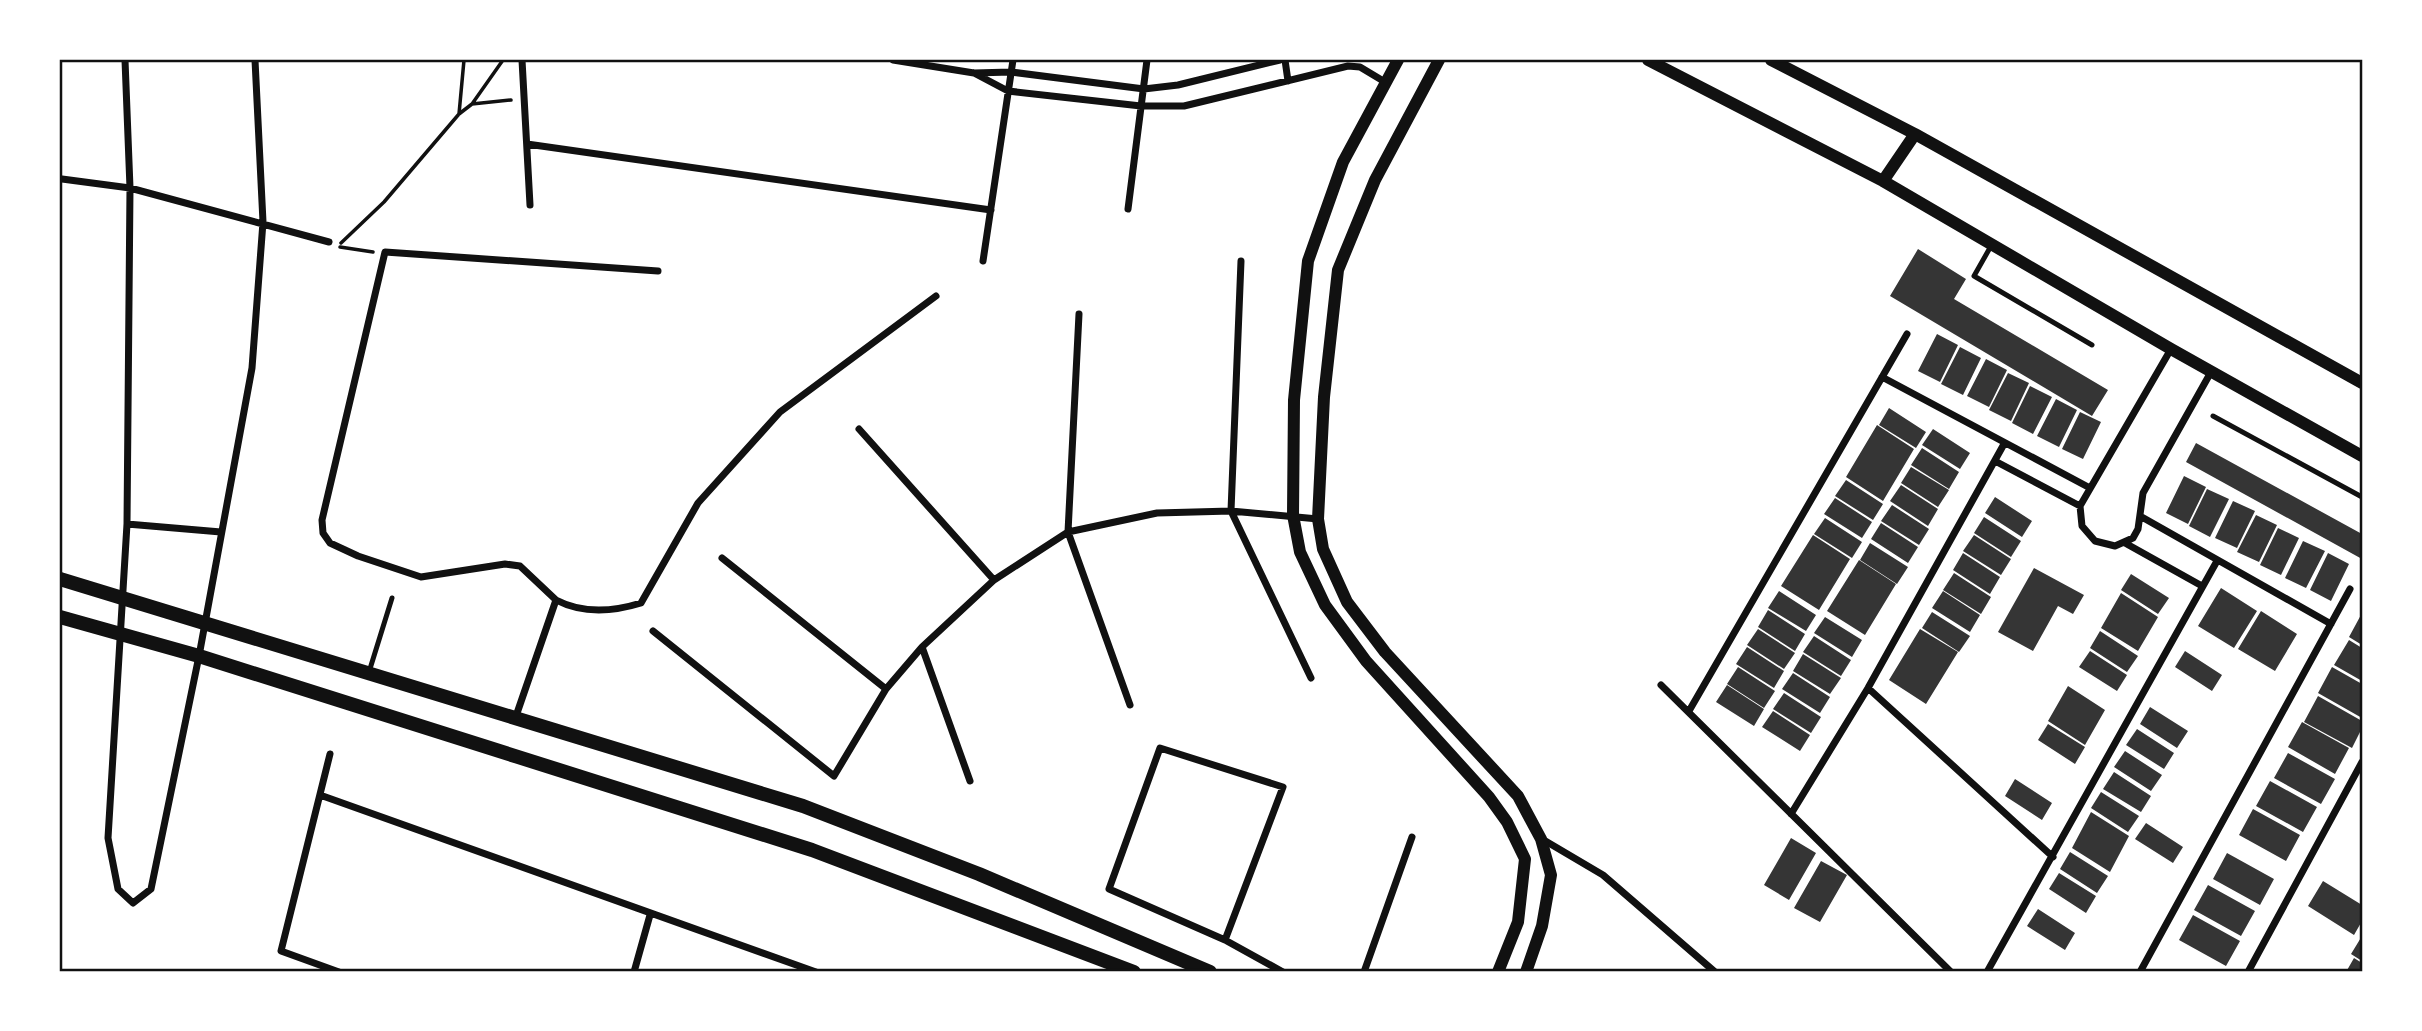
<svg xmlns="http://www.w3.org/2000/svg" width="2422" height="1031" font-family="'Titillium Web',sans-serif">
	<rect width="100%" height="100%" fill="#fff"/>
	<path fill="#353535" d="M1918,249l48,30 -12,20 154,91 -16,26 -202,-120z
		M1937,334l21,11 -18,37 -22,-11z
		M1960,347l21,11 -18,37 -22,-11z
		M1986,359l21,11 -18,37 -22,-11z
		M2008,373l21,10 -18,38 -22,-11z
		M2030,386l22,11 -19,37 -21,-11z
		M2056,399l21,11 -18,37 -22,-11z
		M1889,408l37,24 -10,16 -37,-23z
		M2080,412l21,10 -18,37 -21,-10z
		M1877,425l37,24 -31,52 -37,-24z
		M1933,429l37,24 -10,16 -38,-24z
		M2196,443l166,91v25l-176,-97z
		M1922,448l37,24 -10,17 -38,-24z
		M1911,467l38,23 -11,17 -37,-24z
		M2184,476l22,11 -18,37 -22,-11z
		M1846,480l37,24 -10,16 -38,-24z
		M1901,485l37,24 -10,17 -38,-25z
		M2207,489l22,10 -19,38 -21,-11z
		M1995,497l37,24 -10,16 -37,-24z
		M1835,498l37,24 -10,16 -38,-24z
		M2233,501l22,10 -18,37 -22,-10z
		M1892,505l37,24 -10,16 -38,-24z
		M2256,515l21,10 -18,37 -22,-10z
		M1984,517l37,24 -10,16 -37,-24z
		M1825,518l37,24 -10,16 -38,-24z
		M1881,523l37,24 -10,16 -37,-24z
		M2278,528l21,10 -18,37 -21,-10z
		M1813,535l37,24 -31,51 -38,-24z
		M1974,535l37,24 -10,16 -38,-24z
		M2303,541l22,10 -19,37 -21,-10z
		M1870,543l38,24 -11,17 -37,-24z
		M1963,553l37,24 -10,17 -37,-24z
		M2328,553l21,11 -18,37 -21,-11z
		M1859,560l37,24 -31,51 -38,-24z
		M2034,568l50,27 -11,19 -15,-8 -25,45 -35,-19z
		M1954,573l37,24 -10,17 -38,-24z
		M2131,574l38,24 -11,16 -37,-24z
		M2221,588l36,23 -23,37 -36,-22z
		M1779,591l37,24 -10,16 -38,-23z
		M1943,591l37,24 -10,17 -38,-24z
		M2121,593l37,24 -20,34 -37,-23z
		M1768,610l37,24 -10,17 -37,-24z
		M2261,611l36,23 -22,37 -37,-22z
		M1932,612l38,24 -11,16 -37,-24z
		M2362,613v32l-13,-8z
		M1825,617l37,23 -10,17 -38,-24z
		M1758,629l37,24 -11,16 -37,-24z
		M1920,629l38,23 -32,52 -37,-24z
		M2100,631l38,25 -11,16 -37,-24z
		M1814,636l37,24 -10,16 -38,-24z
		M2349,640l13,8v33l-28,-16z
		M1747,647l37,24 -10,17 -38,-24z
		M2090,651l37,24 -10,16 -38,-24z
		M2185,651l37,24 -10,16 -37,-24z
		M1803,654l38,24 -11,16 -37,-23z
		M1738,667l37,24 -11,17 -37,-24z
		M2332,667l30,17v34l-44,-25z
		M1793,673l37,24 -10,16 -38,-24z
		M1727,685l37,24 -10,17 -38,-24z
		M2068,686l37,24 -20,35 -37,-24z
		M1784,693l37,24 -10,16 -38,-24z
		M2318,696l44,25v7l-10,20 -48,-26z
		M2150,707l38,24 -11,17 -37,-24z
		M1773,711l37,24 -10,16 -38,-24z
		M2302,722l47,26 -14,26 -47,-27z
		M2048,724l37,23 -10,17 -37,-24z
		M2137,729l37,24 -10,16 -38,-24z
		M2125,751l37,24 -11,16 -37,-24z
		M2288,753l47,26 -14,25 -47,-26z
		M2114,772l37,24 -10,16 -38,-23z
		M2015,779l37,24 -10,17 -37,-24z
		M2270,781l47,26 -14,25 -47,-26z
		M2101,792l38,24 -11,16 -37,-24z
		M2253,809l47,26 -14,26 -47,-26z
		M2091,812l38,24 -19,36 -38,-24z
		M2146,823l37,24 -10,16 -38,-24z
		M1791,838l25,15 -27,47 -25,-15z
		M2070,852l38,24 -11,17 -37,-24z
		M2227,853l47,26 -14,26 -47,-26z
		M1821,861l26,14 -27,47 -26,-14z
		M2059,873l37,23 -10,17 -37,-24z
		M2323,881l39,24v16l-8,14 -46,-29z
		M2208,885l47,26 -14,25 -47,-26z
		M2038,909l37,24 -10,17 -38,-24z
		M2193,915l47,26 -14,25 -47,-26z
		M2362,936v25l-11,-7z
		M2354,958l8,5v9h-16z"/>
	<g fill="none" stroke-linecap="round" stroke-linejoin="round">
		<path stroke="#111" stroke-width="3.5" d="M472,104l39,-4
			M459,114l5,-54
			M341,243l43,-41 75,-88 13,-10 31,-44
			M340,247l33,5"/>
		<path stroke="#111" stroke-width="5" d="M1991,246l-17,30 118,69
			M2213,416l149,81
			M369,672l23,-74"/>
		<path stroke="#111" stroke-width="7" d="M125,60l5,128 -3,336 -19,314 10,51 15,14 18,-14 48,-233 53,-288 11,-146 -8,-162
			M522,60l8,145
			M893,60l81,13 37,-1 133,17 34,-4 102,-25
			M1285,60l3,21
			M974,73l34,18 133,15h43l164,-40 12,1 25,15
			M527,144l464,66
			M62,179l68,9 199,54
			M1128,209l19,-149
			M983,261l30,-201
			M1241,261l-10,250 80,167
			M1079,314l-11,218 62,173
			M2171,349l-91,157 2,20 13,15 20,5 18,-8 5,-9 5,-36 68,-121
			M1882,377l208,111
			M859,429l135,151
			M1995,461l85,45
			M2140,516l191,108
			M127,524l94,8
			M2125,543l77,43
			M722,558l164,131
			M556,600l-36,-34 -15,-2 -84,13 -63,-21 -28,-13 -7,-10 -1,-13 63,-268 273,19
			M653,631l181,145 52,-87 36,-42 72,-67 74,-48 89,-19 74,-2 87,8
			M922,647l48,134
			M1661,685l290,287
			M1868,688l185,169
			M1689,711l218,-377
			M515,719l41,-119c27,14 56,12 85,3l57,-100 82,-91 156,-116
			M330,754l-49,197 58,21
			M320,795l496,177
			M1791,814l77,-126 136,-244
			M1542,839l61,36 112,97
			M1225,940l58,-153 -123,-39 -51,141 116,51 58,32
			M634,972l16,-57
			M1364,972l48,-135
			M1987,972l230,-411
			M2140,972l210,-383
			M2248,972l114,-210"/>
		<path stroke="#111" stroke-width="12" d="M1398,60l-55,102 -35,99 -14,139 -1,115 7,37 25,53 41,56 123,136 18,25 18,37 -7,63 -20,50
			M1439,60l-64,120 -37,90 -14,127 -6,122 5,30 24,53 38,50 133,144 23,43 10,36 -9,51 -16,46
			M1648,60l235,121 288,168 191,107
			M1771,60l144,74 447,249
			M1883,181l32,-47"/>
		<path stroke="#111" stroke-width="14" d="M60,579l743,227 176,68 231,98
			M60,617l139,39 613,194 322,122"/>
	</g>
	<rect width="2422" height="1031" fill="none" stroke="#ffffff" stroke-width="122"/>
	<rect x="61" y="61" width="2300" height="909" fill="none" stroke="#111" stroke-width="2.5"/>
</svg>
